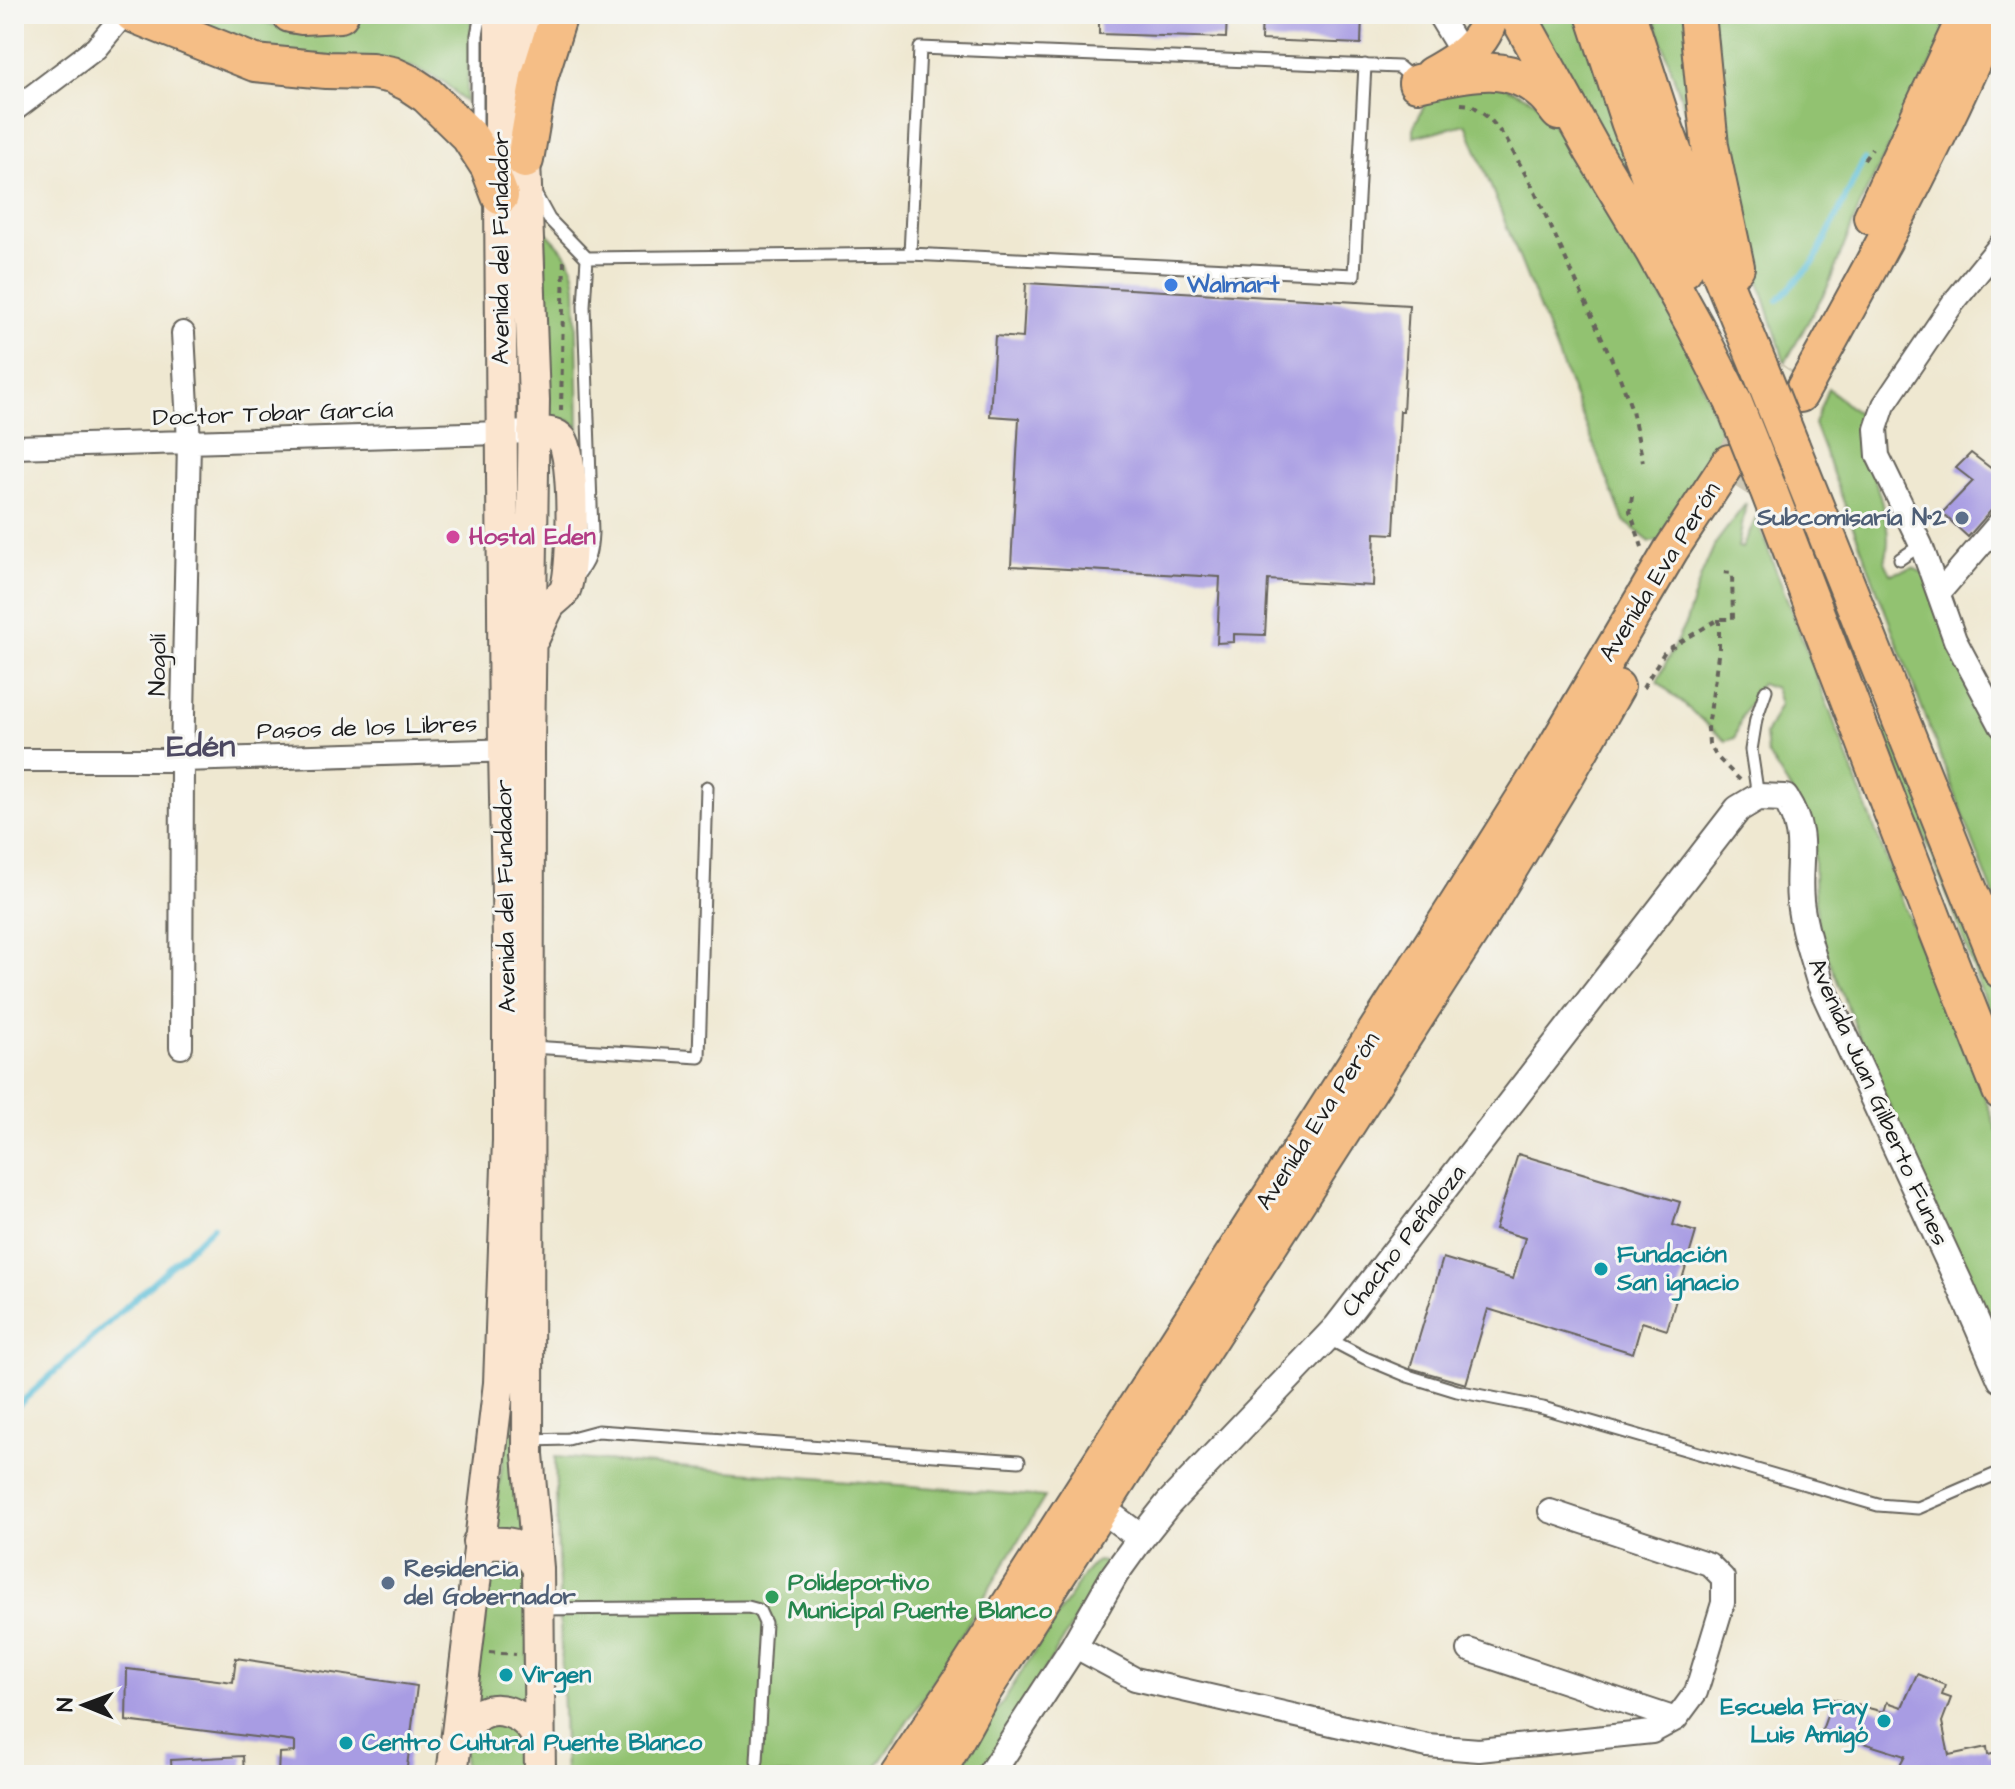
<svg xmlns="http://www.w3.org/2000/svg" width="2015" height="1789" font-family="'Architects Daughter',sans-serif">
	<rect width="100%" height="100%" fill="#f6f6f2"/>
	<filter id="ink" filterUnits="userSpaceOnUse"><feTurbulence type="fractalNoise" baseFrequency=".0125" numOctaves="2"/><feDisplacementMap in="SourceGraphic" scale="16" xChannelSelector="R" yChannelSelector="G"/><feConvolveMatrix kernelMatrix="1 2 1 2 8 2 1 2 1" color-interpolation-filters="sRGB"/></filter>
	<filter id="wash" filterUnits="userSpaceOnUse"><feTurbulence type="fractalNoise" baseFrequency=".006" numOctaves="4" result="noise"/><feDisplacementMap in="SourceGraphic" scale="32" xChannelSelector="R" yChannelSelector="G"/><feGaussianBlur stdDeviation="1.8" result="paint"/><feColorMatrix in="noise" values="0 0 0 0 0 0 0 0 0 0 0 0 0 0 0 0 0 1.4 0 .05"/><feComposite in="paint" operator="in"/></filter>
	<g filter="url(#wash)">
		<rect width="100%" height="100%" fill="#efe8d1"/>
		<path fill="#92c271" stroke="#576f46" stroke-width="2" d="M177,14h66l42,15 61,-4 25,-11h101l-6,89 -22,-21 -30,-15 -142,-11z
			M1525,14h54l93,253z
			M1653,14h35l5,121z
			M1708,14h249l-93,182 -36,90 -43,77 -38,-119 -22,-84z
			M1484,77l51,24 27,35 41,59 69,120 24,54 31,78 -18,22 -16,14 -33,58 -10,1 -26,-21 -158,-397 -52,13v-11l20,-40z
			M544,230c20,21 29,26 32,57l3,142c-7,-12 -19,-10 -32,-10z
			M1828,388l40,35c1,13 1,26 3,39 6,33 24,66 14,100l6,12 22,-6 11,5 30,82 47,96v164l-187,-491z
			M1746,503l-8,44 4,1 14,-30 158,413 71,166 16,45v216l-137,-310 -37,-93 -10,-34 -3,-39v-45l-6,-19 -41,-65 -2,-18 15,-31 -5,-16 -14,-5 -19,33 -7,22 -9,3 -69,-60 29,-59 15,-46 14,-32z
			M1895,724l106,274v51l-45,-131 -73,-189z
			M511,1401l14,136 -33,-2z
			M555,1457l490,40 -122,201 -51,77h-307z
			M512,1552l16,18v143h-57l20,-148 8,-9z
			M1098,1561l6,1 4,4 -127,209h-25l128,-201 9,-10z
			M487,1721l19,1 21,21 1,32h-65l1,-27z"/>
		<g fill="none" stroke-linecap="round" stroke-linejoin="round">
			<path stroke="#5abed8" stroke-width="6" d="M1778,300l36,-38 50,-102
				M14,1409l199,-182"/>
		</g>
		<g id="blocks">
			<path fill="#a89ce3" d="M1099,14h128l-1,24 -127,-4z
				M1262,14h100l-1,30 -100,-4z
				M1026,283l383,22 -6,106h-3l-6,123 -19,-1 -2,53 -105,-6 -3,55 -31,-1v8l-17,1 3,-66 -209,-11 8,-148 -29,-2 5,-80 28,2z
				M1971,453l30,23v23l-33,38 -26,-24 31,-32 -17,-13z
				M1518,1154l162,48 -7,23 23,7 -29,98 -25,-8 -9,31 -145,-44 -22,75 -56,-16 33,-110 70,21 12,-41 -30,-9z
				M236,1658l181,28 -11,89h-128l1,-22 16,-1v-10l-169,-21 1,-52 106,13z
				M1917,1674l28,11 -3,10 9,3 -9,24 7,33 38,-8 1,8 13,-3v23h-106l10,-19 -83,-26 11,-31 51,13 3,-10 15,5z
				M243,1756l1,19h-72l-1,-15z"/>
		</g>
	</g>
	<g filter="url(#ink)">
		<use href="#blocks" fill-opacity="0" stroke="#66635b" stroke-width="2"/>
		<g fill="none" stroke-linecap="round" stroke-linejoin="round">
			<path stroke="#cfc9b6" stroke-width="34" stroke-dasharray="34 17" stroke-linecap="butt" d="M1733,456l58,-86
				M1737,488l33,-50"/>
			<defs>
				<path id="service" d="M477,133v-98l4,-21
					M537,197l12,22 38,39 -3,48 8,227c-1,20 -3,29 -16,44
					M910,254l10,-206 479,19 14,12
					M587,258l323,-4 444,21 11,-210
					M1900,559l21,-14
					M1758,797l-7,-47 5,-31 10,-29
					M531,1047l168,10 8,-270
					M1327,1338l38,20 43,18 49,15 86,17 335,97 40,3 83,-36
					M530,1440l38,-1 30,-8 421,30
					M539,1609l209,-2 11,3 6,13 -8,138"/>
				<path id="minor" d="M1438,14l25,41
					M14,110l82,-62 28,-34
					M2001,244l-48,59 -69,102 -8,24 2,27 43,89 34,95 46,86
					M14,447l519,-15
					M1939,593l62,-72
					M14,760h168l335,-10
					M181,1047l1,-287 7,-317 -6,-110
					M1074,1646l61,33 293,67 51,4 173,-18 24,-13 20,-27 27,-89v-25l-14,-14 -159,-53
					M1469,1650l207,69"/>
				<path id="tertiary" d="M1101,1508l40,30
					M990,1775l84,-129 41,-72 26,-36 27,-34 169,-177 401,-518 20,-12 27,1c25,39 11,61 15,103 3,29 13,56 21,84l140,302 40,92"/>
				<path id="secondary" d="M523,14l2,146 9,240 -5,350 -1,704 10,114 2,207
					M533,432c10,0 22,-1 29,8 13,16 11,126 4,147 -2,8 -11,12 -16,18 -6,10 -11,23 -16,33
					M478,1542c34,2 40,-4 60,26
					M455,1744c7,-10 14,-24 25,-30 17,-10 42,0 52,15 4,5 5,13 6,19
					M452,1775l47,-392 9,-243v-200l-4,-190 -4,-554v-182"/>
				<path id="primary" d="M1871,217l95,-203
					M1800,395c69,-124 139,-250 194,-381
					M897,1775l64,-96 497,-777 90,-143 123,-209 58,-88
					M937,1775l45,-81 497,-774 88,-145 50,-88"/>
				<path id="trunk" d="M133,14l122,49 71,7 46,1 20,4 17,8 18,12 42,41 20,31 11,29
					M290,14l12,2 38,-2
					M1517,14l76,137 61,101 42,76 37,73
					M1594,14l35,107 55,148
					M1627,14l34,104 39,106 59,142
					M1697,14l13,132 26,121
					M1432,75c25,-14 53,-30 58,-61
					M1417,83c43,-8 89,-25 126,10 6,5 11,13 16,19
					M525,160l14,-82 20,-64
					M1791,446l210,524
					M1767,486l168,438 66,167"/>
			</defs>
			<use href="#service" stroke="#66635b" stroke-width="15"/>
			<use href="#minor" stroke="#66635b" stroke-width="26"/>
			<use href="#tertiary" stroke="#66635b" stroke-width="30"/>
			<use href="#secondary" stroke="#66635b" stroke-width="34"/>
			<use href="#primary" stroke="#66635b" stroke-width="38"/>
			<use href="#trunk" stroke="#66635b" stroke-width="40"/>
			<path stroke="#66635b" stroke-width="4" stroke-dasharray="6 6" stroke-linecap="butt" d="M1461,104l11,1 18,14 16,20 28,51 85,185 13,35 11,52
				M1864,160l8,-11
				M561,411l3,-155
				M1632,496l-2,15 12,36
				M1719,619v29l-11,80 1,16 8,13 23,23
				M1643,688l22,-37 54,-32h14l-1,-46 -13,-1
				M489,1652l27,2"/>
			<use href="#service" stroke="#fff" stroke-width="11"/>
			<use href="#minor" stroke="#fff" stroke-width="22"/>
			<use href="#tertiary" stroke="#fff" stroke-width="26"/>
			<use href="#secondary" stroke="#fbe5cf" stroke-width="30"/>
			<use href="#primary" stroke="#f5be86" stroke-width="34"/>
			<use href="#trunk" stroke="#f5be86" stroke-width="36"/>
			<defs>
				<path id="trunk-bridge" d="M1759,366l32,80
					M1733,401l34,85"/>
			</defs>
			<use href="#trunk-bridge" stroke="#66635b" stroke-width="40" stroke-linecap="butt"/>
			<use href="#trunk-bridge" stroke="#f5be86" stroke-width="36"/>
		</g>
	</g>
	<circle fill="#3f7fe0" stroke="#f6f6f2" stroke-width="3" cx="1171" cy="285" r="8"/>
	<g fill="#5c6f8a" stroke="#f6f6f2" stroke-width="3">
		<circle cx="1962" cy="518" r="8"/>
		<circle cx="388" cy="1583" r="8"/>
	</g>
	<circle fill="#d1479c" stroke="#f6f6f2" stroke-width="3" cx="453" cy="537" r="8"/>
	<g fill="#0f9aa8" stroke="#f6f6f2" stroke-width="3">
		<circle cx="1601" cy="1269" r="8"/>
		<circle cx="506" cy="1675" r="8"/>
		<circle cx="1884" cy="1721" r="8"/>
		<circle cx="346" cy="1743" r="8"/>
	</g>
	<circle fill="#2e9e5b" stroke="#f6f6f2" stroke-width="3" cx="772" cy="1597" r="8"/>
	<g text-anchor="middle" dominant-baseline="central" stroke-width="6" stroke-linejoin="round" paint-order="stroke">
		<g font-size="24" fill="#1c1c1c" stroke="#f6f6f2">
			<text transform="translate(501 248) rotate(-90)">Avenida del Fundador</text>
			<text transform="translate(273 414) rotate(-2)">Doctor Tobar García</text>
			<text transform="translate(1660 572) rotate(-58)">Avenida Eva Perón</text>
			<text transform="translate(158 665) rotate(-89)">Nogolí</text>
			<text transform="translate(367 728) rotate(-2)">Pasos de los Libres</text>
			<text transform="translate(506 896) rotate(-91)">Avenida del Fundador</text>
			<text transform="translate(1878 1102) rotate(66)">Avenida Juan Gilberto Funes</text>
			<text transform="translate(1318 1121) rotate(-57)">Avenida Eva Perón</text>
			<text transform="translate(1404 1241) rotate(-52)">Chacho Peñaloza</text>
		</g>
		<g font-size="24" font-weight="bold" fill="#366cbe" stroke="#f6f6f2" text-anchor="start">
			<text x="1187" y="285">Walmart</text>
		</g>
		<g font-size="24" font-weight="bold" fill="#4e5e75" stroke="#f6f6f2" text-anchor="end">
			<text x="1946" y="518">Subcomisaría N°2</text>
			<text x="404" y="1569" text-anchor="start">Residencia<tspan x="404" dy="28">del Gobernador</tspan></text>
		</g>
		<g font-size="24" font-weight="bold" fill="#b23c85" stroke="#f6f6f2" text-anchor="start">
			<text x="469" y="537">Hostal Eden</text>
		</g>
		<g font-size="24" font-weight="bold" fill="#0d838f" stroke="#f6f6f2" text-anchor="start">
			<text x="1617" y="1255">Fundación<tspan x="1617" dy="28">San ignacio</tspan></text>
			<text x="522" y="1675">Virgen</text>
			<text x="1868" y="1707" text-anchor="end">Escuela Fray<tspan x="1868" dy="28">Luis Amigó</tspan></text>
			<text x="362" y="1743">Centro Cultural Puente Blanco</text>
		</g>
		<g font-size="24" font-weight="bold" fill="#27864d" stroke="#f6f6f2" text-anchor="start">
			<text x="788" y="1583">Polideportivo<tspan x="788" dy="28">Municipal Puente Blanco</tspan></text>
		</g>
		<g font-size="32" font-weight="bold" fill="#4d4962" stroke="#f6f6f2">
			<text x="201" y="746">Edén</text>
		</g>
	</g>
	<rect width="2015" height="1789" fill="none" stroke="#f6f6f2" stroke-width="48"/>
	<g transform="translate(84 1705) rotate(271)" stroke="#f6f6f2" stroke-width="6" paint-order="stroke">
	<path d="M0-6L14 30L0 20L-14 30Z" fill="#1c1c1c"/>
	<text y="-12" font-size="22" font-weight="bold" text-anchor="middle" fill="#1c1c1c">N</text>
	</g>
</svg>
